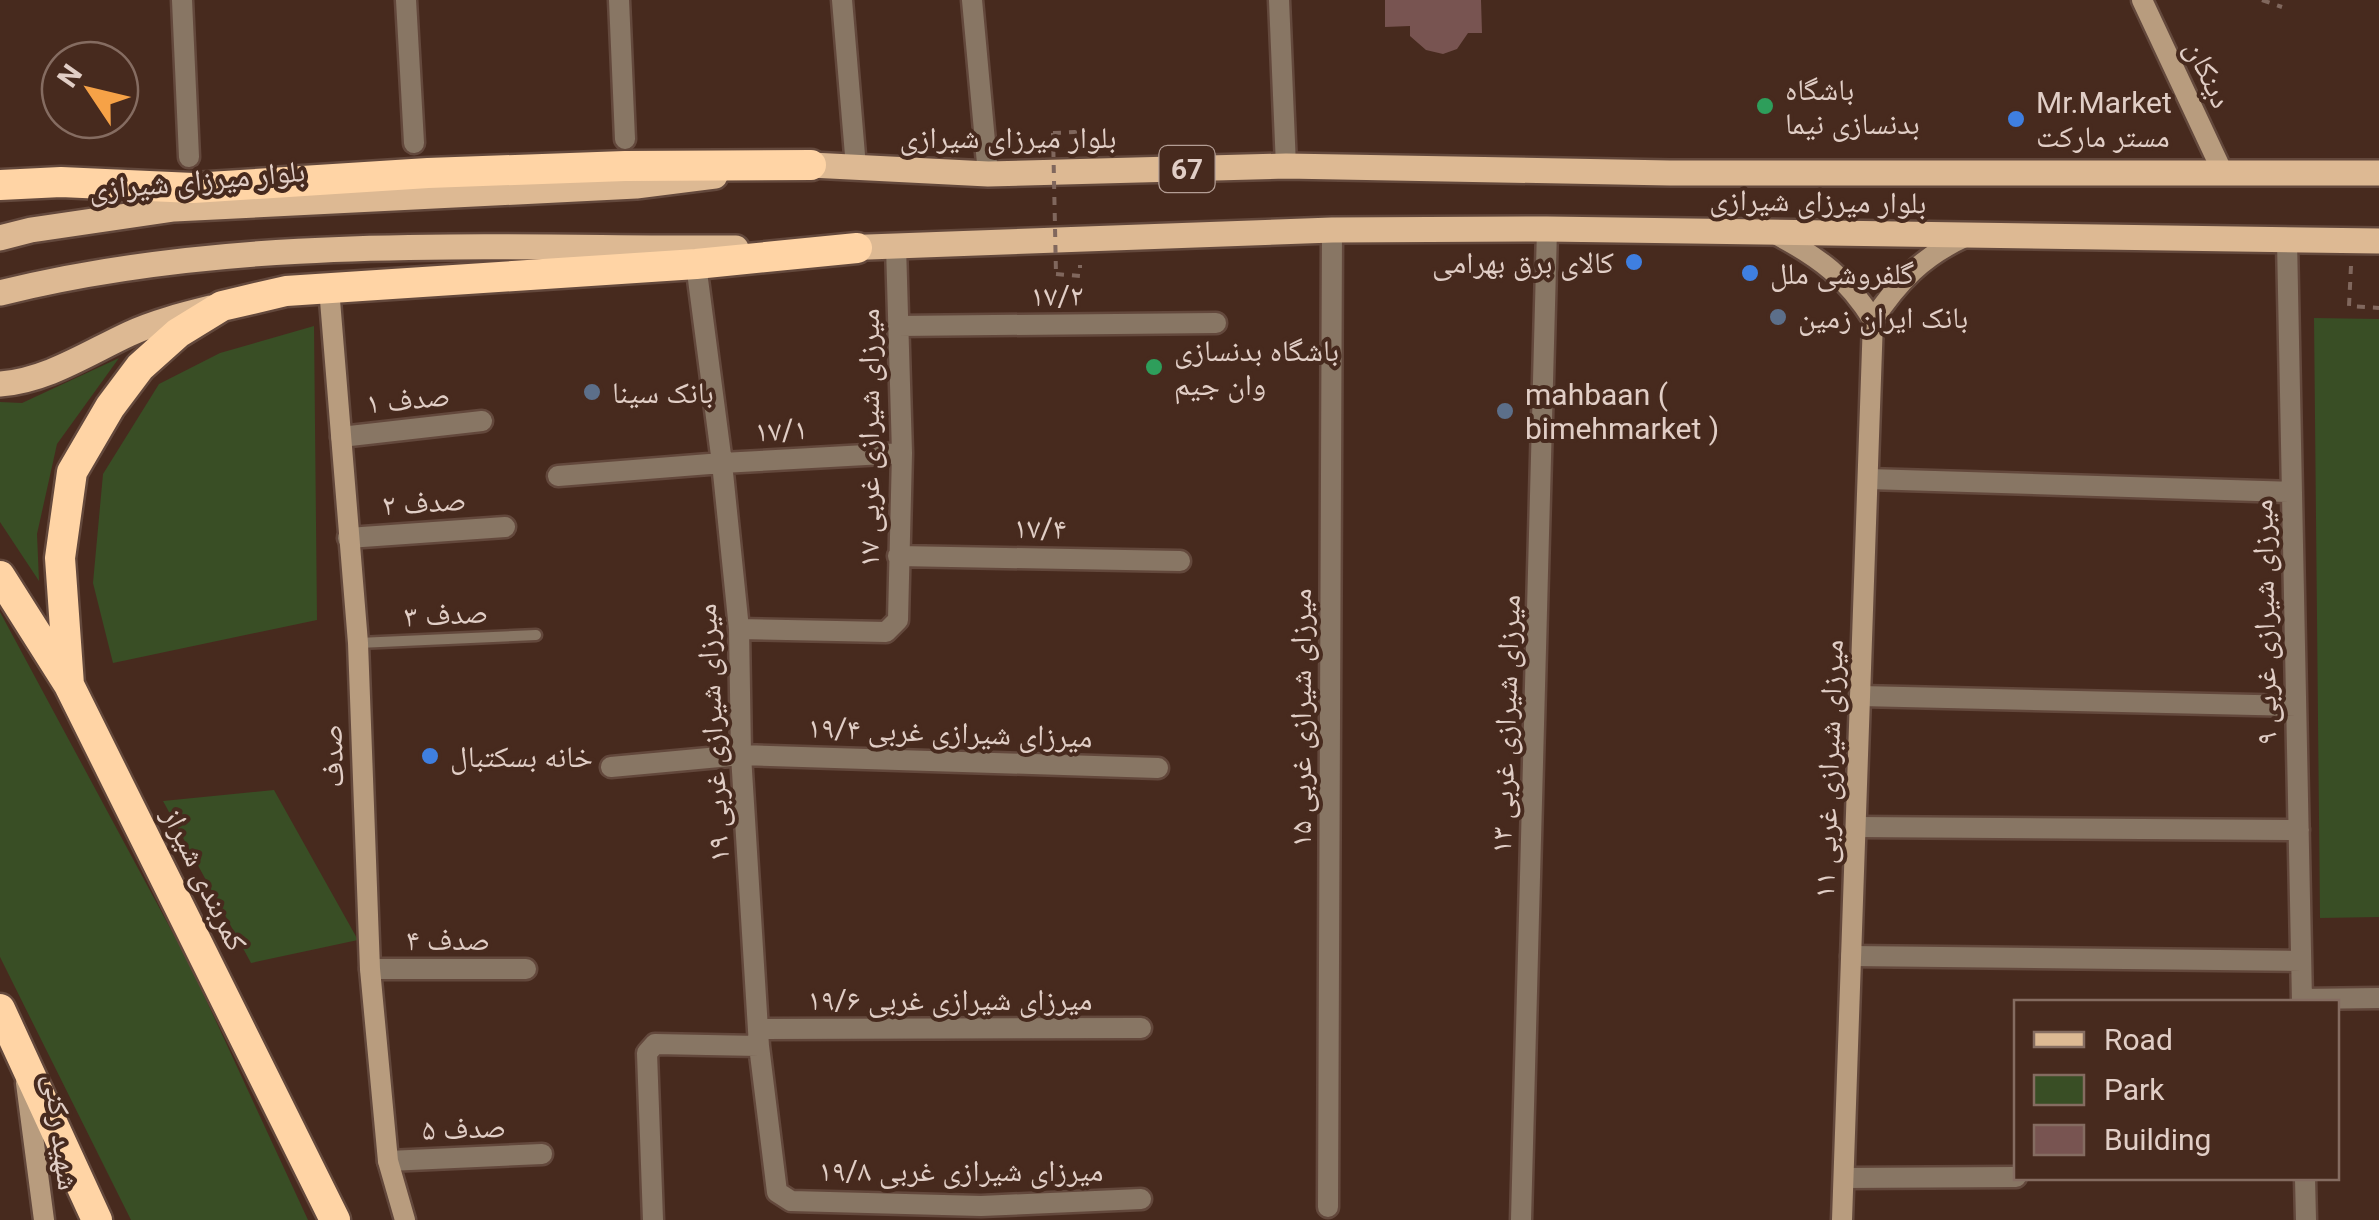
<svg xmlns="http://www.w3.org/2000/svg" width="2379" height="1220" font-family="Roboto,'Noto Naskh Arabic',sans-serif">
	<rect width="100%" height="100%" fill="#472a1e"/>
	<path fill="#394e25" d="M2314,318l65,1v598l-59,1z
		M314,326l3,294 -204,43 -20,-80 10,-109 56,-90 61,-31z
		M119,358l-62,86 -20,90 2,47 -39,-59v-120l22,1z
		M0,612l189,351 119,257h-177l-131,-263z
		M274,790l84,150 -107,23 -88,-162z"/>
	<path fill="#785451" d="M1385,0h96l1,33h-14l-11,16 -14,5 -17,-4 -16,-14v-10l-25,1z"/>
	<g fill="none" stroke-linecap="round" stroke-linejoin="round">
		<defs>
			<path id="lane" d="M358,643l178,-8"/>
			<path id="street" d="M182,0l7,157
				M406,0l8,143
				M619,0l6,139
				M842,0l14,167
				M972,0l16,174
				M1279,0l7,166
				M2287,240l15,762
				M696,264l26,199 17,166 2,126 18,291 18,146 14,9 190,5 160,-7
				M898,326l318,-3
				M341,437l141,-16
				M558,476l164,-13 180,-10
				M1868,479l424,13
				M348,538l157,-11
				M898,556l282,5
				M739,629l147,3 12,-12 4,-167 -6,-207
				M1860,696l436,10
				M611,767l130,-12 417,13
				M1856,827l443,3
				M1851,956l450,5
				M370,969h156
				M2302,999l77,-1
				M759,1029l382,-1
				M388,1161l154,-7
				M1844,1178l172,-1
				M2305,1178l1,42
				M1328,1207l4,-977
				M653,1220l-6,-167 8,-9 104,2
				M1521,1220l26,-991"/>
			<path id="secondary" d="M2142,0l81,173
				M1775,234c44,23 72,44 98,86
				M329,288l29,355 12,326 18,192 17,59
				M26,1083l18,137
				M1842,1220l31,-900c25,-38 50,-64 92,-83"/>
			<path id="primary" d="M795,167l16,-2 177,9 298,-8 384,7h709
				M0,238l31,-8 143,-21 462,-23 79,-10
				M841,248l491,-18 215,-1 832,12
				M0,293c240,-60 491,-44 736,-45
				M0,384c46,-3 88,-31 129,-50 26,-12 54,-19 82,-26"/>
			<path id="highway" d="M0,185l61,-3 132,6 235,-15 197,-7 186,-1
				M0,576l69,109 266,535
				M69,685l-9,-127 12,-86 38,-65 30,-40 38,-34 44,-27 64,-15 410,-27 161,-16
				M0,1009l97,211"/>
		</defs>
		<use href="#lane" stroke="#63483c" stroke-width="15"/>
		<use href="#street" stroke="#63483c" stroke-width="25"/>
		<use href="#secondary" stroke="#63483c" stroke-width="25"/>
		<use href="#primary" stroke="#63483c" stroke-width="30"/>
		<use href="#highway" stroke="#63483c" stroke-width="35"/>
		<path stroke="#80675d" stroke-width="4" stroke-dasharray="8 8" stroke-linecap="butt" d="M2262,0l20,7
			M1053,133l22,-1v13
			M2351,266l-2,40 30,2
			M1056,274l24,2v-11"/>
		<use href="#lane" stroke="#887664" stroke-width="10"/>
		<use href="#street" stroke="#887664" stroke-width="20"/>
		<use href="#secondary" stroke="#b89c7e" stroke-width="20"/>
		<use href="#primary" stroke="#ddb993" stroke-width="25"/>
		<use href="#highway" stroke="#ffd4a5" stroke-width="30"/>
		<path stroke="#80675d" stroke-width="4" stroke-dasharray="8 8" stroke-linecap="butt" d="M1053,133l3,141"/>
	</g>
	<g fill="#2e9e5b" stroke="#472a1e" stroke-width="4">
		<circle cx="1765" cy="106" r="10"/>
		<circle cx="1154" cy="367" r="10"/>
	</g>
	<g fill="#3f7fe0" stroke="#472a1e" stroke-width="4">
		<circle cx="2016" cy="119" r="10"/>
		<circle cx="1634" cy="262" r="10"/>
		<circle cx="1750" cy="273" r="10"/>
		<circle cx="430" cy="756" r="10"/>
	</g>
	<g fill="#5c6f8a" stroke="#472a1e" stroke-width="4">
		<circle cx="1778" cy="317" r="10"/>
		<circle cx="592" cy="392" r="10"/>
		<circle cx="1505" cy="411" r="10"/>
	</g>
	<g text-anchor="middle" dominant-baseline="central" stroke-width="8" stroke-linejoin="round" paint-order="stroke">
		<rect fill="#472a1e" stroke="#b39d94" stroke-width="2.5" x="1159.5" y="146" width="55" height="46" rx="8"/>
		<g font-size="28" font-weight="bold" fill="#e1cec6">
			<text x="1187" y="169">67</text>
		</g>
		<g font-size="30" fill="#e1cec6" stroke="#472a1e">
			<text transform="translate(2209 74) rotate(65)">دینکان</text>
			<text x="1008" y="137">بلوار میرزای شیرازی</text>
			<text transform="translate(197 180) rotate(-5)">بلوار میرزای شیرازی</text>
			<text transform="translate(1818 201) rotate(1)">بلوار میرزای شیرازی</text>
			<text x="1057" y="295">۱۷/۲</text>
			<text transform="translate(408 399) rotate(-6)">۱ صدف</text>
			<text transform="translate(781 430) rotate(-3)">۱۷/۱</text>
			<text transform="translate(868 438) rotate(-90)">۱۷ میرزای شیرازی غربی</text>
			<text transform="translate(424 502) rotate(-4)">۲ صدف</text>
			<text transform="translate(1040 528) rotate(1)">۱۷/۴</text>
			<text transform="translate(446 614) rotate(-3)">صدف ۳</text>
			<text transform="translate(2264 622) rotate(-91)">میرزای شیرازی غربی ۹</text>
			<text transform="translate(1300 718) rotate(-90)">۱۵ میرزای شیرازی غربی</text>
			<text transform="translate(1505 724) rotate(-88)">۱۳ میرزای شیرازی غربی</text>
			<text transform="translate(950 732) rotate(2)">۱۹/۴ میرزای شیرازی غربی</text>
			<text transform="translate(712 733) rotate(-93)">۱۹ میرزای شیرازی غربی</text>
			<text transform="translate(332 756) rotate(-92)">صدف</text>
			<text transform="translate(1828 769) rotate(-88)">میرزای شیرازی غربی ۱۱</text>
			<text transform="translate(205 879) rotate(64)">کمربندی شیراز</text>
			<text x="448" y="939">۴ صدف</text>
			<text x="950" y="999">۱۹/۶ میرزای شیرازی غربی</text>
			<text transform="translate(464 1128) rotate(-2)">۵ صدف</text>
			<text transform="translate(62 1132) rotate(83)">شهید رکنی</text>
			<text x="961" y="1170">۱۹/۸ میرزای شیرازی غربی</text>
		</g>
		<g font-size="30" fill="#e1cec6" stroke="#472a1e" text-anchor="start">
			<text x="1785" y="89">باشگاه<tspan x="1785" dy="34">بدنسازی نیما</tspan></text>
			<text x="2036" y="102">Mr.Market<tspan x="2036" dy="34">مستر مارکت</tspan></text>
			<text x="1614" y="262" text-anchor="end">کالای برق بهرامی</text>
			<text x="1770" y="273">گلفروشی ملل</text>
			<text x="1798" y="317">بانک ایران زمین</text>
			<text x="1174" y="350">باشگاه بدنسازی<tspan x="1174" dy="34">وان جیم</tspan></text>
			<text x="612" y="392">بانک سینا</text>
			<text x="1525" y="394">mahbaan (<tspan x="1525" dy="34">bimehmarket )</tspan></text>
			<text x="450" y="756">خانه بسکتبال</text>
		</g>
	</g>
	<rect x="2014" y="1000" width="325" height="180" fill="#472a1e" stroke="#856c61" stroke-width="2.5"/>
	<rect x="2034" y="1032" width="50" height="15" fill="#ddb993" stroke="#856c61" stroke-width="2.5"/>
	<text x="2104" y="1050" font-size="30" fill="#e1cec6">Road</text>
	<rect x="2034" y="1075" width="50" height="30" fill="#394e25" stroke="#856c61" stroke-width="2.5"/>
	<text x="2104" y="1100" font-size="30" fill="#e1cec6">Park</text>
	<rect x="2034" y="1125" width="50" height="30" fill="#785451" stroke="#856c61" stroke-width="2.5"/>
	<text x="2104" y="1150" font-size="30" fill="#e1cec6">Building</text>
	<g transform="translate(90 90) rotate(305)"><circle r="48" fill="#472a1e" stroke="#856c61" stroke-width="2.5"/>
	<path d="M0-8L18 38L0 25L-18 38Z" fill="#f6a247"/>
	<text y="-15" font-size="28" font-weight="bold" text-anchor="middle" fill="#e1cec6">N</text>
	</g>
</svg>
